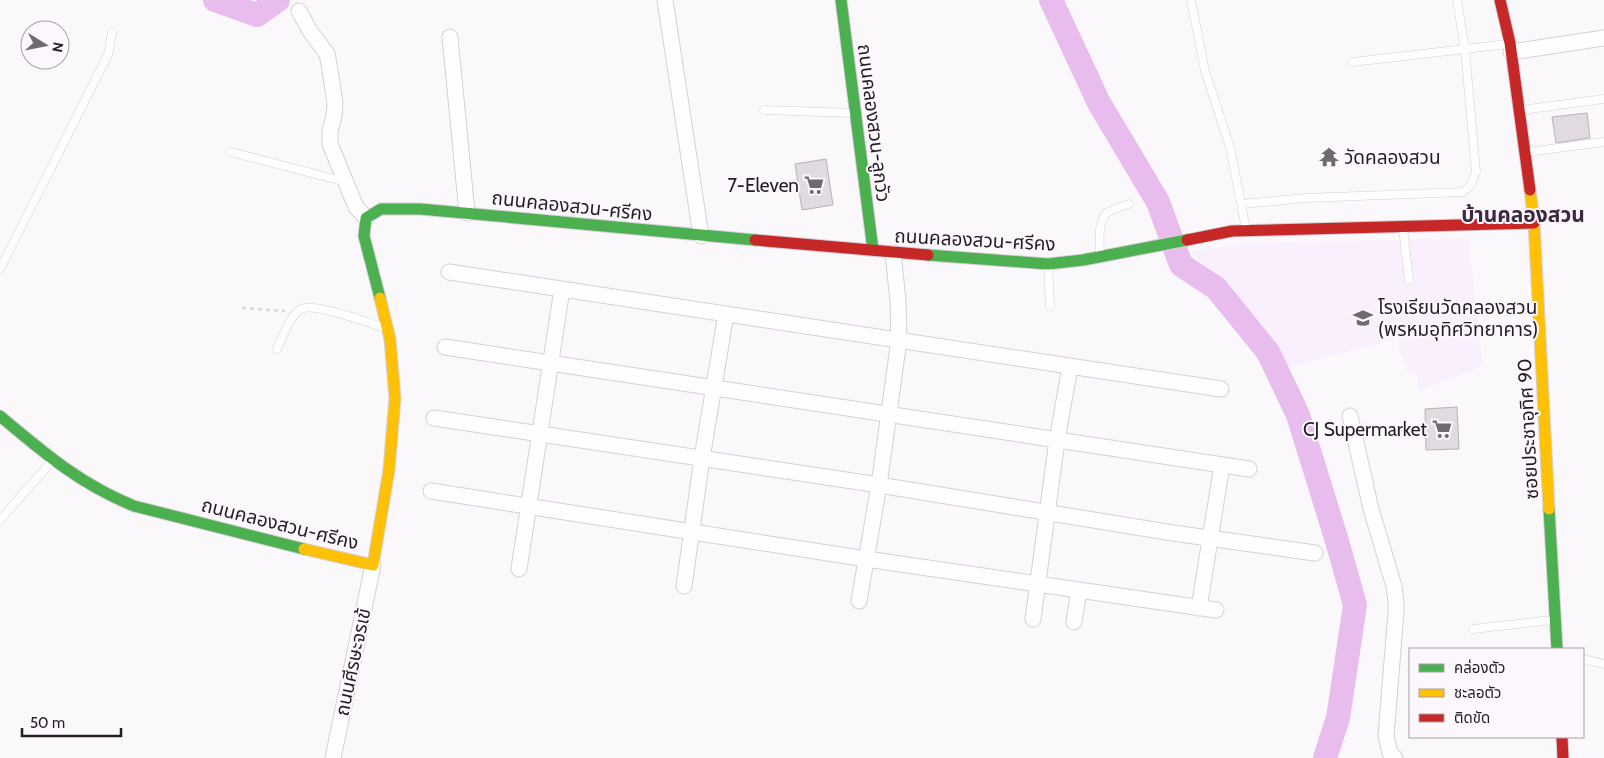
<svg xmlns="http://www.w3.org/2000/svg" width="1604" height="758" font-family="Cabin,'Noto Sans Thai',sans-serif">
	<rect width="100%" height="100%" fill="#fbf8fc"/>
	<path fill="#faeffc" d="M1468,238l15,128 -64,25 -2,-16 -10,-2 -10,-34 -112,29 -12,-13 -37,-59 -18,-15 -27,-30 60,-8z"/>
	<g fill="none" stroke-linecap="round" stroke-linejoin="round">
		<path stroke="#e9bcee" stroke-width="24" d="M215,0l42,15 21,-15
			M1051,0l48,103 59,99 23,63 35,23 52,64 30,63 39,126 18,64 -17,113 -13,40"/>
	</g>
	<path fill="#e1dae1" stroke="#b7b1b8" d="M1587,113l3,25 -34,5 -4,-26z
		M826,159l7,46 -31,5 -7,-46z
		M1457,407l2,42 -33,1 -1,-41z"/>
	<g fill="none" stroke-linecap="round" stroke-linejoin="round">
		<defs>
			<path id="lane" d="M1191,0l14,71 25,76 16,82
				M1353,62l155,-18
				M764,110l90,3
				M1521,110l83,-11
				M231,152l115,30
				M1527,152l77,-10
				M1242,204l64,-6 157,-6 8,-7 5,-13 -11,-123 -8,-49
				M1403,228l6,52
				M1100,256c0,-11 -3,-35 7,-43 5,-4 15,-7 22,-9
				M1048,266l2,40
				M0,269l108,-214 4,-22
				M277,349c6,-12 12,-33 24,-40 13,-7 68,14 84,19
				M0,520l52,-59
				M1473,629l80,-9
				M1583,659l21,5"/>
			<path id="street" d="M665,0l36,236
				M299,11l11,20 17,23 2,10 6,39 -1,13 -4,15v13l26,63 10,11
				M450,37l17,176
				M1511,52l93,-14
				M449,272l772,117
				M445,347l804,122
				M1350,416l21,93 23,77 2,17v9l-10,124 4,17 5,5
				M434,418l445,67 294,48 142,20
				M431,491l435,68 350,51
				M519,569l43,-280
				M684,586l18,-128 24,-144
				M859,601l20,-116 20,-145 -1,-39 -5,-48
				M1199,608l23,-143
				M1033,619l24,-179 13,-73
				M1074,622l5,-32
				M333,758l40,-193"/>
			<path id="fast" d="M841,0l32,250
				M928,255l120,9 35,-4 104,-20
				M380,298l-16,-62 2,-18 15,-9h39l335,31
				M0,416c44,37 80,68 134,90l170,43
				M1549,509l8,140"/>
			<path id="slow" d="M1530,190l4,33 15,286
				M304,549l69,16 16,-95 6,-72 -5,-59 -10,-41"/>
			<path id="jam" d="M1500,0l10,43 20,147
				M755,240l173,15
				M1187,240l45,-9 302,-8
				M1562,737l1,21"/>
		</defs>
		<use href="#lane" stroke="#d6cfd7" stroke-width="9"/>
		<use href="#street" stroke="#d6cfd7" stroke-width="17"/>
		<use href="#fast" stroke="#d6cfd7" stroke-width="13"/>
		<use href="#slow" stroke="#d6cfd7" stroke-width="13"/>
		<use href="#jam" stroke="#d6cfd7" stroke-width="13"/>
		<path stroke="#d9d8d9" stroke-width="2.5" stroke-dasharray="4 4" stroke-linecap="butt" d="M242,308l43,3"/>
		<use href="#lane" stroke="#fefeff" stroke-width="8"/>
		<use href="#street" stroke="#fefeff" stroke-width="15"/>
		<use href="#fast" stroke="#4caf50" stroke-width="11"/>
		<use href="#slow" stroke="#ffc107" stroke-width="11"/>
		<use href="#jam" stroke="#c62828" stroke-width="11"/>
	</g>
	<defs>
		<symbol id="temple-bare" viewBox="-9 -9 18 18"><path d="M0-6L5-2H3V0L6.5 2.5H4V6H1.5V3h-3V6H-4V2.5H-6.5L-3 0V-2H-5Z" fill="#706970" stroke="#fcf7fd" stroke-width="2.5" paint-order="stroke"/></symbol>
		<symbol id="supermarket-bare" viewBox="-9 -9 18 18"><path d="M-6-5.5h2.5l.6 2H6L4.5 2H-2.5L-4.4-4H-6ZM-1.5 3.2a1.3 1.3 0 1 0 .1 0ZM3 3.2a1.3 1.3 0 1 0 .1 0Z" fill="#706970" stroke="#fcf7fd" stroke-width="2.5" paint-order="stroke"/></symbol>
		<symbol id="school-bare" viewBox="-9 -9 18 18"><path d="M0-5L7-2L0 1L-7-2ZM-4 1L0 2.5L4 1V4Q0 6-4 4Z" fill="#706970" stroke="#fcf7fd" stroke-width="2.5" paint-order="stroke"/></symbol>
	</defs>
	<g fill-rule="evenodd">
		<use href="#temple-bare" x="1315" y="143" width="28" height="28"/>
		<use href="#supermarket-bare" x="800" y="171" width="28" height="28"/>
		<use href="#school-bare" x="1349" y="304" width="28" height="28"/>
		<use href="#supermarket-bare" x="1428" y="415" width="28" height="28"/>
	</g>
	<g text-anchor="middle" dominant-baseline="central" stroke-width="4" stroke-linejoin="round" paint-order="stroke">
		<g font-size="19" fill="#251c25" stroke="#fcf7fd">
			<text transform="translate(874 123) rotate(83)">ถนนคลองสวน-ลูกวัว</text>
			<text transform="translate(572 206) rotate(6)">ถนนคลองสวน-ศรีคง</text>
			<text transform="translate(975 240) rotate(3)">ถนนคลองสวน-ศรีคง</text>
			<text transform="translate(1528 429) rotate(-93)">ซอยประชาอุทิศ 90</text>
			<text transform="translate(280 524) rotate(14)">ถนนคลองสวน-ศรีคง</text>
			<text transform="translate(353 662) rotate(-78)">ถนนศีรษะจรเข้</text>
		</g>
		<g font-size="19" fill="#251c25" stroke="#fcf7fd" text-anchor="start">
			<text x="1344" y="157">วัดคลองสวน</text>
			<text x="799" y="185" text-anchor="end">7-Eleven</text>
			<text x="1378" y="307">โรงเรียนวัดคลองสวน<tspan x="1378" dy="22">(พรหมอุทิศวิทยาคาร)</tspan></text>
			<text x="1427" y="429" text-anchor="end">CJ Supermarket</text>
		</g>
		<g font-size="21" font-weight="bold" fill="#3c293e" stroke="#fcf7fd">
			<text x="1523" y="214">บ้านคลองสวน</text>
		</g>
	</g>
	<rect x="1409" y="648" width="175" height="90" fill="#fcf7fd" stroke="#a69fa7"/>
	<rect x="1419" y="664" width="25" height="8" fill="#4caf50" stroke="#a69fa7"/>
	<text x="1454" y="673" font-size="15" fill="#251c25">คล่องตัว</text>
	<rect x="1419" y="689" width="25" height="8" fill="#ffc107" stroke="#a69fa7"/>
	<text x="1454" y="698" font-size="15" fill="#251c25">ชะลอตัว</text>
	<rect x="1419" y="714" width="25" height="8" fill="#c62828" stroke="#a69fa7"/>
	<text x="1454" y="723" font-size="15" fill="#251c25">ติดขัด</text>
	<g transform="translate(45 45) rotate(100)"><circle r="24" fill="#fcf7fd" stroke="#a69fa7"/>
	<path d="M0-4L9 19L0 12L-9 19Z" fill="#706970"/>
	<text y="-8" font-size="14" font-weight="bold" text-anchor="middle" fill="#251c25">N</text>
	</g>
	<path d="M22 728v8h99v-8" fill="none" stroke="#251c25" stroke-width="2.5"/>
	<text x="30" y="728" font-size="15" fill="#251c25" stroke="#fcf7fd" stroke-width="4" paint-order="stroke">50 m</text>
</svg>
